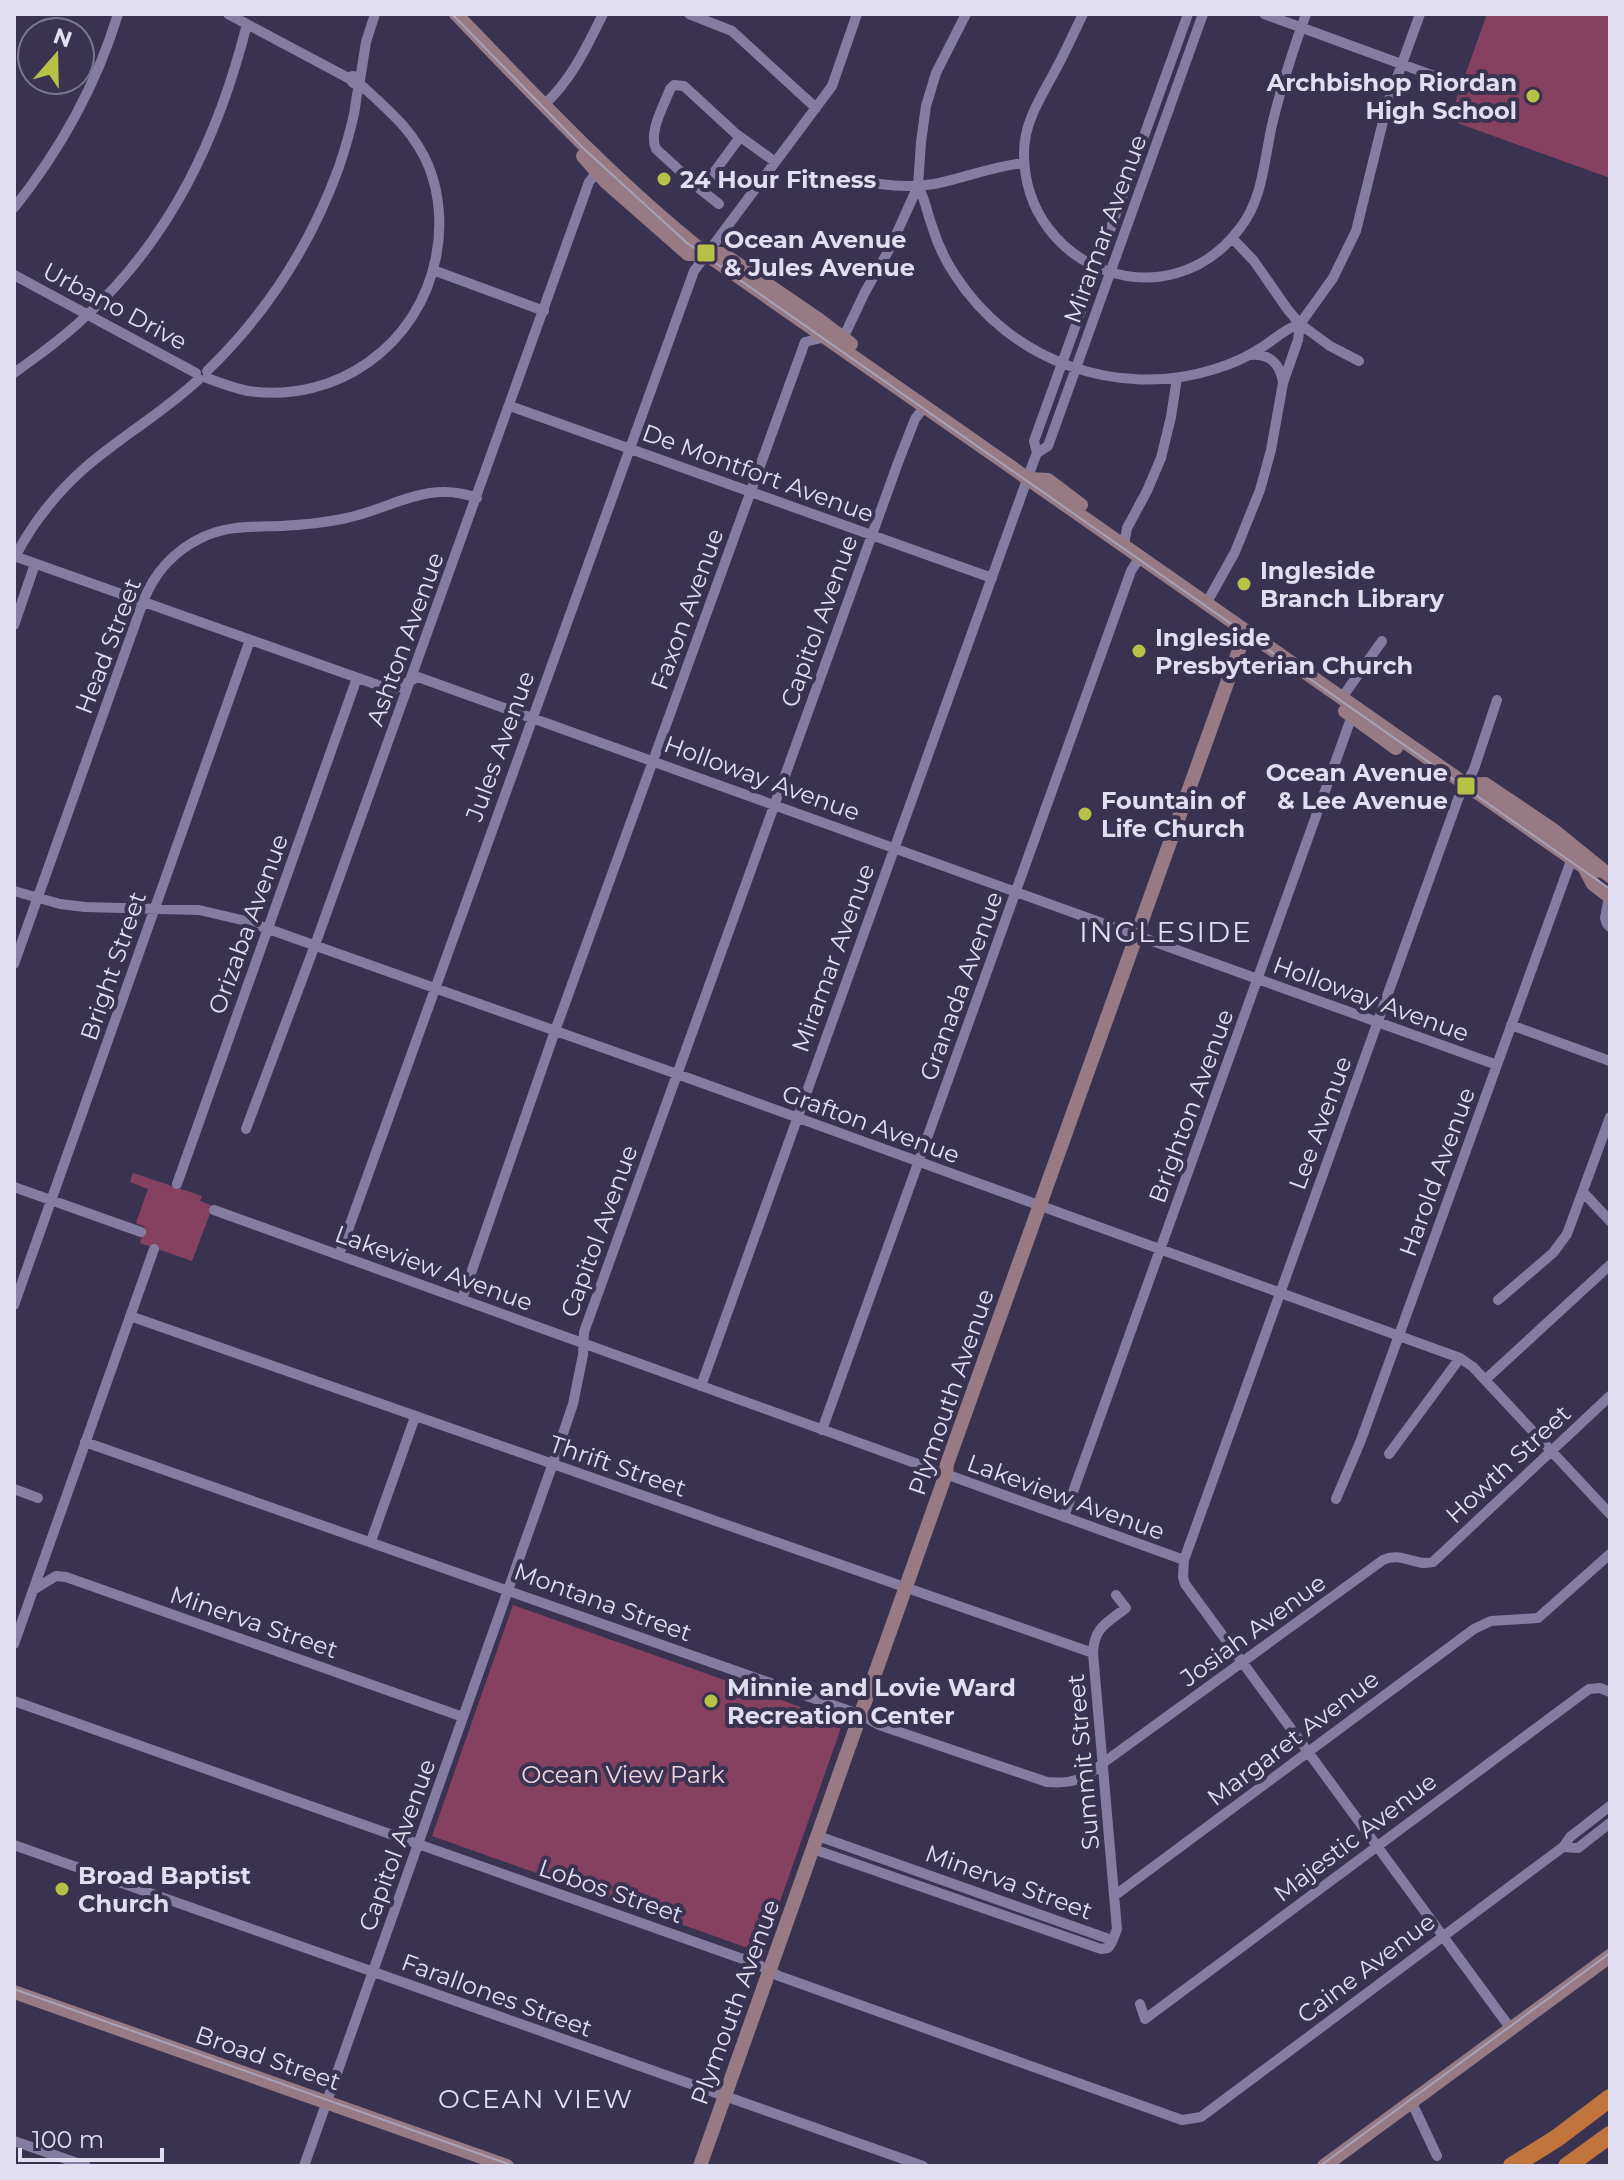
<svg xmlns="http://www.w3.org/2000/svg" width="1624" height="2180" font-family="Montserrat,sans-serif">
	<rect width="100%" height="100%" fill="#393251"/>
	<path fill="#874160" d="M1487,14h123v164l-161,-58z
		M133,1173l69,23 -2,5 13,5 -21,55 -52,-18 5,-16 -9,-4 12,-34 -18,-7z
		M513,1605l330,117 -81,231 -330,-117z"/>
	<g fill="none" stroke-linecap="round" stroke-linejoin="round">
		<path stroke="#847da1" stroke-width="10" d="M228,14l124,66
			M689,14l43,17 84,77
			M1083,14c-9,18 -17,37 -27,55 -14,27 -32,52 -32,84 0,117 145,171 216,75 23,-29 24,-68 32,-103 9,-38 21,-75 34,-111
			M1264,14l192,70
			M360,80l6,-38 9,-28
			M544,105c28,-26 42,-57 59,-91
			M848,177c28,8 56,12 86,7 31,-6 59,-18 90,-21
			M918,186c7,12 9,27 14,40 5,17 13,34 23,49 55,86 163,125 260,94 17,-5 34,-13 49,-23 12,-8 22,-18 36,-22
			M701,190l39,-53
			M719,204l-18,-14 -45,-41c-8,-17 8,-43 14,-60l4,-4 10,1 51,47 39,28
			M14,208c47,-59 82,-122 104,-194
			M1232,238l22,23 34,49 12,14 30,22 29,15
			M433,270l111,41
			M14,275l182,98
			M1251,355c18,-2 29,9 32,27
			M207,371c59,-57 104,-127 132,-204 6,-18 11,-35 15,-53 2,-10 2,-21 6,-30l-3,-7 -5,-1v6l6,4
			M14,373c25,-18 50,-36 72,-57 86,-79 133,-181 161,-292
			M207,378c13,5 27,10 41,13 89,13 171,-46 188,-134 6,-29 4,-62 -7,-90 -15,-37 -41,-57 -69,-83
			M510,406l482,172
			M1037,453l-3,-12 154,-427
			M1124,545l3,-17 20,-37 14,-33 10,-41 6,-39
			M14,556l378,134 26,-13 1079,388
			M15,557c18,-35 42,-65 72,-91 36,-31 77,-54 112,-87
			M1206,604l29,-52 25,-62 11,-40 12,-67 15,-43 2,-16 33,-46 23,-47 31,-126 33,-91
			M14,625l21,-61
			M1341,699l41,-58
			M14,891l46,13 25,3 114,3 47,11 445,158 769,279 13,9 137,147
			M1609,897l-4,21 2,6 3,3
			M14,964l129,-362c11,-29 32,-52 60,-65 26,-12 51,-10 78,-11 21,-1 41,-3 61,-7 49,-9 84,-40 135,-21
			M1511,1025l99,36
			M246,1129l69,-184 274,-763 12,-15
			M177,1184l180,-506
			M14,1187l127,45
			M1583,1192l27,29
			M214,1210l970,350 -1,17 2,7 326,445
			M339,1255l355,-984 138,-185 25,-72
			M462,1299l93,-268 250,-689 41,-10 19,-40 25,-44 28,-62 3,-44 5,-36 10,-33 30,-59
			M1498,1300l55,-47 14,-19 43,-117
			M14,1305l236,-665
			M130,1316l963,337
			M1485,1380l125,-115
			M701,1386l332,-923 4,-10 11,-7 155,-432
			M822,1430l309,-859 9,-14
			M85,1442l776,273 18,10 168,57c25,2 37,-2 56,-19l280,-203c18,-9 32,7 50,2l177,-166
			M1389,1454l71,-96
			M14,1489l24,9
			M1336,1499l25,-59 211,-582
			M1064,1517l289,-804
			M371,1541l44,-124
			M1184,1560l274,-761 16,-30 23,-69
			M33,1590l23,-14 10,1 397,140
			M14,1644l140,-395
			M14,1701l743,263 22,12 403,144 19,-3 362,-270 7,-10 40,-31
			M818,1836l288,102 6,4
			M14,1845l909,321
			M1563,1847l15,1 32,-25
			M813,1849l288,100 7,-1 4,-6
			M1114,1896l360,-267 17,-8 47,-3 72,-64
			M1112,1942l5,-13 -24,-276c1,-26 14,-30 33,-45l-10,-13
			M1140,2004l5,15 444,-330 11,-1 10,4
			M1411,2101l26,55
			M14,2141l72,25
			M304,2166l249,-703 20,-59 10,-49 1,-23 315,-872 16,-41 9,-12"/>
		<path stroke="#977a83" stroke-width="14" d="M456,14c80,83 159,168 250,240l878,613 18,4
			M583,156l23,26 82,72h35l95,65 33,25
			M1030,479l18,1 33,25
			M1345,711l51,37
			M1465,785l20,-1 67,45 58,47
			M1584,867l9,17 17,13
			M14,1992l493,174
			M700,2166l246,-692 1,-10 293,-817 9,-13
			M1324,2166l286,-210"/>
		<path stroke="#c2743d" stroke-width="18" d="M1512,2166l45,-28 53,-40
			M1567,2166l43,-31"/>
		<path stroke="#a6a2b9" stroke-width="2" d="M452,14l131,134 104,95 923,646
			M14,1989l500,177
			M1320,2166l290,-213"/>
	</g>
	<g fill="#b7c147" stroke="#393251" stroke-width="3">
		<circle cx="1533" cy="96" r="8"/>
		<circle cx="664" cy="179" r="8"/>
		<rect x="696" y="243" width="20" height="20" rx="4"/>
		<circle cx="1244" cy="584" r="8"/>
		<circle cx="1139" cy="651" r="8"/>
		<rect x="1456" y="776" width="20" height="20" rx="4"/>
		<circle cx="1085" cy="814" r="8"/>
		<circle cx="711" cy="1701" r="8"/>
		<circle cx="62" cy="1889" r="8"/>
	</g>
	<g text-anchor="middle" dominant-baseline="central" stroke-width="8" stroke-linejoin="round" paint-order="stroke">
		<g font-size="24" font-weight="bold" fill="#e1def1" stroke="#393251" text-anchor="start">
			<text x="1517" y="82" text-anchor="end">Archbishop Riordan<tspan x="1517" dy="28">High School</tspan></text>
			<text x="680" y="179">24 Hour Fitness</text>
			<text x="724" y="239">Ocean Avenue<tspan x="724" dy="28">&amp; Jules Avenue</tspan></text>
			<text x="1260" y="570">Ingleside<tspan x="1260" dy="28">Branch Library</tspan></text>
			<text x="1155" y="637">Ingleside<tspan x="1155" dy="28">Presbyterian Church</tspan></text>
			<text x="1448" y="772" text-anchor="end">Ocean Avenue<tspan x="1448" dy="28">&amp; Lee Avenue</tspan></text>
			<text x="1101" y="800">Fountain of<tspan x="1101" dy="28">Life Church</tspan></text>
			<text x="727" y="1687">Minnie and Lovie Ward<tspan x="727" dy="28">Recreation Center</tspan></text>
			<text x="78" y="1875">Broad Baptist<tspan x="78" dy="28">Church</tspan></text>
		</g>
		<g font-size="24" fill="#e1def1" stroke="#393251">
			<text transform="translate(1105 229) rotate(-70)">Miramar Avenue</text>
			<text transform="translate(115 306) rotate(28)">Urbano Drive</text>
			<text transform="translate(758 473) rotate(20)">De Montfort Avenue</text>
			<text transform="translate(687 609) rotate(-70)">Faxon Avenue</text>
			<text transform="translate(819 621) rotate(-70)">Capitol Avenue</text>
			<text transform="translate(405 639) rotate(-70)">Ashton Avenue</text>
			<text transform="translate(108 646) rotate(-69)">Head Street</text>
			<text transform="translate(500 746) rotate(-70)">Jules Avenue</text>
			<text transform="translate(762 778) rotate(20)">Holloway Avenue</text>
			<text transform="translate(248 924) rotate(-70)">Orizaba Avenue</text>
			<text transform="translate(833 958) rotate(-70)">Miramar Avenue</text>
			<text transform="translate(113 966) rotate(-71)">Bright Street</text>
			<text transform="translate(961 986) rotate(-70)">Granada Avenue</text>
			<text transform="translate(1371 999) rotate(20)">Holloway Avenue</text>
			<text transform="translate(1191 1106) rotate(-70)">Brighton Avenue</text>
			<text transform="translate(1320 1123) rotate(-70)">Lee Avenue</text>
			<text transform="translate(871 1124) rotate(20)">Grafton Avenue</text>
			<text transform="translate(1437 1172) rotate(-70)">Harold Avenue</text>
			<text transform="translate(599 1231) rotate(-70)">Capitol Avenue</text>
			<text transform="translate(434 1268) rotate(20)">Lakeview Avenue</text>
			<text transform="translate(951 1392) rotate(-71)">Plymouth Avenue</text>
			<text transform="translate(1508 1464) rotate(-43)">Howth Street</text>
			<text transform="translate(618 1466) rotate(19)">Thrift Street</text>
			<text transform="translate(1066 1497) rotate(20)">Lakeview Avenue</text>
			<text transform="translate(603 1602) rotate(20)">Montana Street</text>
			<text transform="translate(254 1622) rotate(19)">Minerva Street</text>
			<text transform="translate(1253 1630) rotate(-36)">Josiah Avenue</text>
			<text transform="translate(1293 1738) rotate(-37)">Margaret Avenue</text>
			<text transform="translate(1083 1762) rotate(-95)">Summit Street</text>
			<text transform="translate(1355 1837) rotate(-37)">Majestic Avenue</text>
			<text transform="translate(397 1845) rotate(-70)">Capitol Avenue</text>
			<text transform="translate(1009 1882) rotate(20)">Minerva Street</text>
			<text transform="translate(611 1891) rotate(19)">Lobos Street</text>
			<text transform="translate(1366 1968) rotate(-37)">Caine Avenue</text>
			<text transform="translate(497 1995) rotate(20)">Farallones Street</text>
			<text transform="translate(735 2002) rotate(-70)">Plymouth Avenue</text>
			<text transform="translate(268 2058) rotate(19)">Broad Street</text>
		</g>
		<g font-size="24" fill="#efd5de" stroke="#393251">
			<text x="623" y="1774">Ocean View Park</text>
		</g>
		<g font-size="26" letter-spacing="2" fill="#e1def1" stroke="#393251">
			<text x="536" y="2099">OCEAN VIEW</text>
		</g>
		<g font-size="28" letter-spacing="2" fill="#e1def1" stroke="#393251">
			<text x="1166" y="932">INGLESIDE</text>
		</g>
	</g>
	<rect width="1624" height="2180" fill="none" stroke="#e1def1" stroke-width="32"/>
	<g transform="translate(56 56) rotate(20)"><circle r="38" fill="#393251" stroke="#7c7791" stroke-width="2"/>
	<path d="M0-6L14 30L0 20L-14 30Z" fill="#b7c147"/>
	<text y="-12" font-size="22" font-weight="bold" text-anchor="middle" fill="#e1def1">N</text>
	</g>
	<path d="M20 2148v12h142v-12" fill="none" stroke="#e1def1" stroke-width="4"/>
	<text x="32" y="2148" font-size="24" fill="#e1def1" stroke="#393251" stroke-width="6" paint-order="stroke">100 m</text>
</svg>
